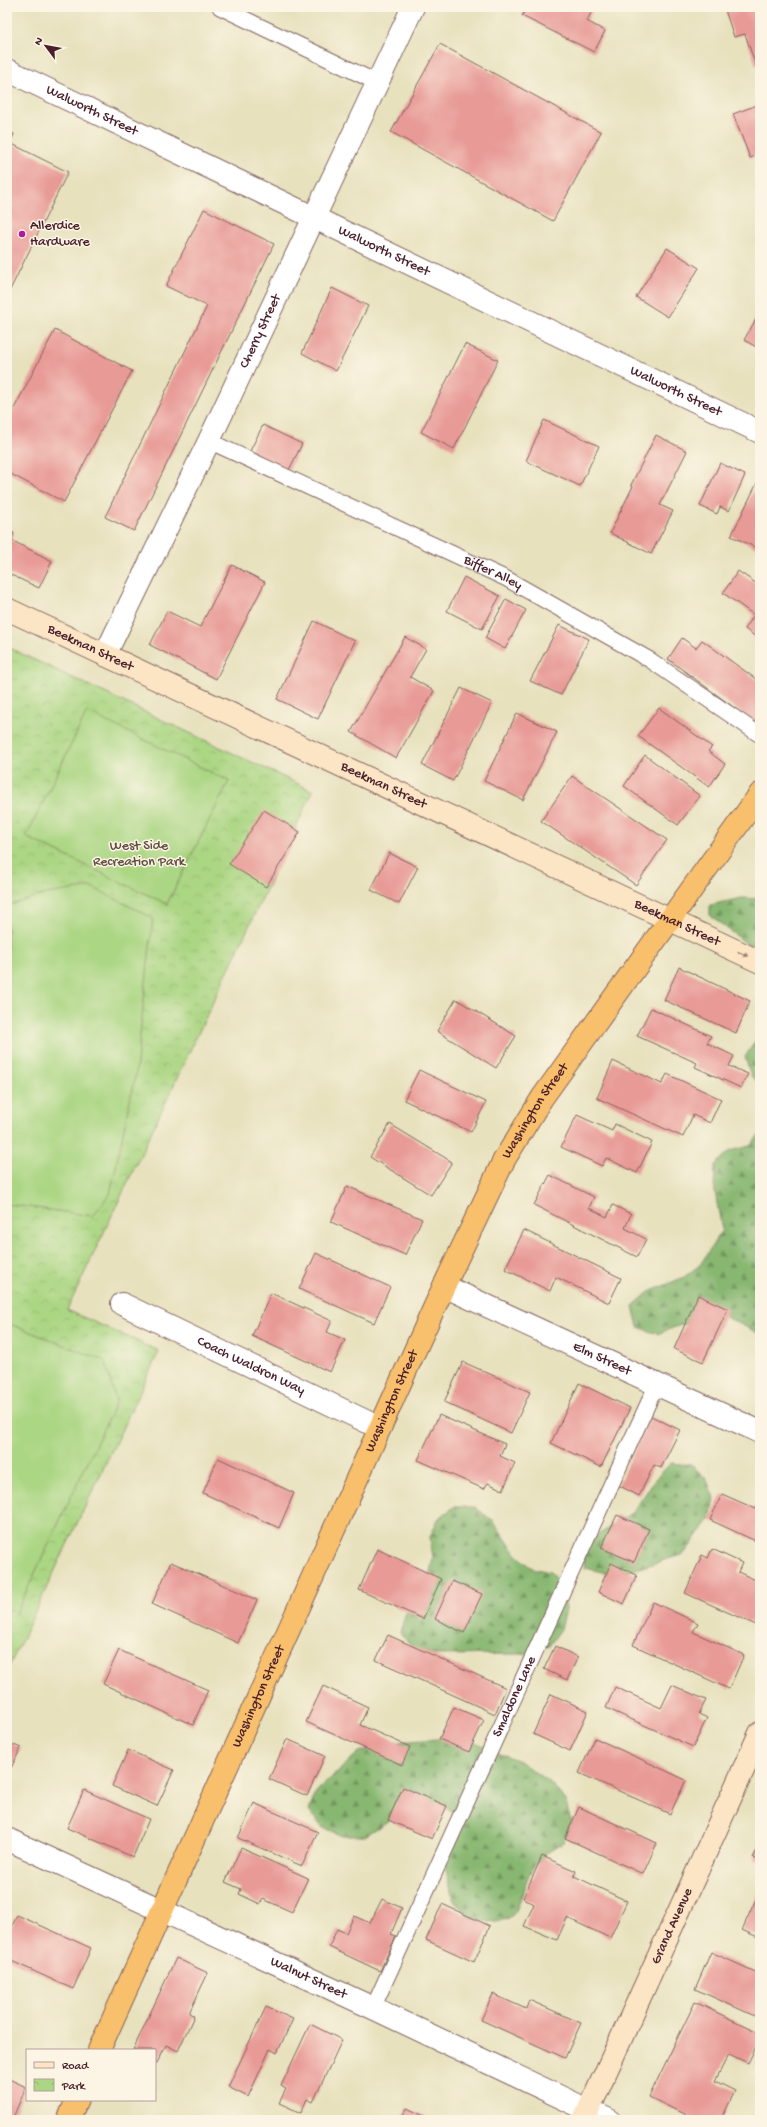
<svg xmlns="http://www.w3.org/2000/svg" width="767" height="2127" font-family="'Gochi Hand',sans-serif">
	<defs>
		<pattern id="forest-firs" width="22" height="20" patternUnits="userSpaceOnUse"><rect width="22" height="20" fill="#88b771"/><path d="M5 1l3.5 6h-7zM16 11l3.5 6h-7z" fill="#71945d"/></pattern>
		<pattern id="park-crowns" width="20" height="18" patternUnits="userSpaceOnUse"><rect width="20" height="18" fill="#abd683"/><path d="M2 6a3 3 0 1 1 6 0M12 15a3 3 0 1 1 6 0" fill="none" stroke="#95b771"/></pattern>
	</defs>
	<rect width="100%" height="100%" fill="#fcf5e5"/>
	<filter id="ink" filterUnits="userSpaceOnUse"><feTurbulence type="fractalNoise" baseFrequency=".025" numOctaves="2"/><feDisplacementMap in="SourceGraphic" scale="8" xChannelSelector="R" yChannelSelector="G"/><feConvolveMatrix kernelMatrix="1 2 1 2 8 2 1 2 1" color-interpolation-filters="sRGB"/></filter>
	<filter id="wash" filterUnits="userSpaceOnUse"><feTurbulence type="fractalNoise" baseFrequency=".012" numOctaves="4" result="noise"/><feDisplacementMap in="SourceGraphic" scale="16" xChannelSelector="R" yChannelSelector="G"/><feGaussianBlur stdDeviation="0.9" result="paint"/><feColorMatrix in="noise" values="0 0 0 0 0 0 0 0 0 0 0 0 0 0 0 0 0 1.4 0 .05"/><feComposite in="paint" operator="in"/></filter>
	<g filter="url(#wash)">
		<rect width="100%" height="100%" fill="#e7e1be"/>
		<path fill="url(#forest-firs)" stroke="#696b4e" d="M741,898l19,1v50l-13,-5 -37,-29v-10z
			M756,1040h4v44l-9,-8 -6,-19z
			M760,1134v196l-2,3 -38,-19 -21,4 -42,16 -19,-7 -5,-21 16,-14 35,-15 16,-12 22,-35 -8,-44 1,-21 15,-14 20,-5z
			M671,1463l20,2 15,13 8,20 -4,21 -26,35 -51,16 -25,3 -23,-5 -5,-21 53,-35 23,-34z
			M454,1507h21l18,14 24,34 15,13 18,4 14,17 2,21 -5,19 -12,17 -24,8 -90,1 -20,-6 -15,-16 6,-20 23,-36 4,-19 -3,-21 8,-18z
			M463,1737l56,24 34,24 13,17 5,21 -8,20 -18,11 -14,16 -15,41 -7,8 -21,3 -19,-6 -16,-17 -10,-41 15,-39 -14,-15h-23l-21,9 -35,23h-23l-20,-9 -13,-16 7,-19 43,-40 38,-10z"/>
		<path fill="url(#park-crowns)" stroke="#7a7a57" d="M7,647l306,144 -246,519 92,41 -152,320z"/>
		<path fill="#abd683" stroke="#7a7a57" d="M87,712l142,69 -62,123 -141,-67z
			M92,887l61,31 -17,154 -26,122 -17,22 -86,-12v-298l39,-12z
			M7,1323l98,38 11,41 -100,211 -9,-4z"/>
		<g id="blocks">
			<path fill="#e89a96" d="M527,7h67l-7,14 18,10 -11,21 -72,-36z
				M724,7h36v58l-4,1 -11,-32 -11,3z
				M440,44l161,88 -48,89 -162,-89z
				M760,104v50l-10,4 -17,-44z
				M7,130l7,4 -4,9 58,29 -61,124z
				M204,209l70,35 -140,287 -29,-14 102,-211 -41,-20z
				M667,248l32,20 -31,49 -32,-20z
				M332,288l36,18 -32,65 -34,-18z
				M760,312v37l-16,-9z
				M55,330l77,41 -68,131 -57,-30v-50z
				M465,344l33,16 -44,89 -33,-17z
				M544,420l55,26 -19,40 -54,-25z
				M263,425l39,19 -13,26 -39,-19z
				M656,435l31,16 -27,54 13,6 -22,43 -41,-21 23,-47 -2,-1z
				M720,463l25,12 -16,36 -9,-4 -3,7 -17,-8z
				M758,481l2,1 -1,67 -28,-13z
				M7,530l7,3 -3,7 41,21 -13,27 -32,-15z
				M232,565l33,17 -49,97 -66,-34 17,-34 33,16z
				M738,571l22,15v54l-15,-11 9,-14 -31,-22z
				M464,577l36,19 -18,33 -35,-18z
				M506,599l20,11 -21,39 -20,-11z
				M314,621l41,20 -37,78 -41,-20z
				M559,625l30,14 -28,56 -31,-14z
				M405,637l21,12 -16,28 24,14 -38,67 -45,-26z
				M682,638l14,10 6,-8 58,42v35l-5,6 -87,-64z
				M461,688l31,15 -39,78 -31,-16z
				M659,708l53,39 -4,4 17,13 -16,23 -71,-51z
				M517,713l40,19 -34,68 -39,-19z
				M645,755l55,41 -22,29 -54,-39z
				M572,776l95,64 -31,45 -95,-64z
				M264,810l36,22 -34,55 -37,-23z
				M389,853l29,14 -19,37 -28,-14z
				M679,967l71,34 -14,32 -72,-33z
				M456,999l60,37 -20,32 -59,-37z
				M651,1008l60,28 -4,7 27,13 -5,10 19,8 -7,14 -46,-21 2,-4 -60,-27z
				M613,1061l49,23 5,-10 54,25 -11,24 -17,-8 -10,22 -86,-39z
				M419,1070l67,32 -15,30 -67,-32z
				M577,1115l35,16 3,-7 37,18 -15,31 -31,-15 -4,8 -41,-19z
				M390,1124l62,38 -21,33 -61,-38z
				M550,1175l44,22 -5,11 18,9 6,-12 18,9 -6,14 21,11 -9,18 -103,-52z
				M347,1186l75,33 -17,36 -74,-33z
				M524,1230l97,48 -12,25 -53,-26 -6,14 -45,-22z
				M316,1253l74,34 -16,36 -75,-34z
				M271,1293l61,28 -5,11 18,8 -15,32 -78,-36z
				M698,1295l30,14 -25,53 -29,-13z
				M463,1362l67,30 -19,41 -67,-31z
				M579,1383l51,25 -29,59 -50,-24z
				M439,1415l66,29 -5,12 15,7 -12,27 -15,-7 -4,6 -66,-29z
				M651,1416l29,14 -19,38 -7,-3 -15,31 -21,-11z
				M218,1458l76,35 -15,35 -76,-35z
				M722,1494l34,15 4,-10v44l-50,-23z
				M617,1515l32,14 -15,33 -33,-14z
				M377,1549l64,30 -18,40 -64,-29z
				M712,1549l30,14 -4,9 22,10v35l-4,8 -71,-32 17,-38 6,3z
				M171,1562l86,38 -19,43 -86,-39z
				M611,1563l26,12 -13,29 -26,-12z
				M452,1581l30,13 -18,39 -29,-14z
				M653,1602l45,21 -5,9 51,23 -15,34 -96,-44z
				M388,1635l118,53 -11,26 -119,-54z
				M555,1646l23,11 -11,23 -23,-11z
				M119,1650l89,40 -15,35 -90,-41z
				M672,1685l34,15 -7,14 8,4 -14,29 -87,-39 9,-21 46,21z
				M323,1686l45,21 -8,18 50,22 -8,18 -96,-43z
				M551,1694l37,17 -18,40 -37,-17z
				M454,1707l30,13 -15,32 -30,-13z
				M595,1738l91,42 -16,34 -91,-41z
				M287,1739l38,17 -18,40 -38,-17z
				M7,1742l14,6 -14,28z
				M128,1750l46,20 -17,36 -45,-20z
				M403,1787l44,19 -15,33 -44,-19z
				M84,1790l65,29 -16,38 -66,-29z
				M254,1803l64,29 -16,34 -64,-28z
				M579,1807l78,36 -14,31 -78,-36z
				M760,1843v18l-7,-3z
				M241,1848l67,30 -16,34 -29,-13 -3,5 -21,-10 2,-5 -16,-7z
				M542,1856l34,15 -2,5 53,25 -17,37 -43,-20 -10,22 -33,-14 10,-22 -11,-6z
				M760,1890v48l-18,-8z
				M382,1899l20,9 -11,26 5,2 -16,35 -51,-24 8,-18 9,4 8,-17 16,7z
				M442,1904l48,22 -16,36 -48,-22z
				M17,1915l74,33 -18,41 -66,-30v-21z
				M711,1952l49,22v37l-3,6 -62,-28z
				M176,1958l32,15 -19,40 5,3 -16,35 -12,-6 -9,18 -2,-1v-12h-22z
				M493,1994l33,15 3,-9 52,23 -16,35 -84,-38z
				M695,2002l65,31v6l-12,24 -19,-9 -14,27 20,10 -14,29h-25l-47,-23z
				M266,2007l27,12 -16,34 -7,-4 -22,48 -20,-10z
				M310,2024l32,16 -29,62 -6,-3 -6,14 -22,-10 7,-14 -5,-3z
				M7,2078l19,9 -14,33h-5z
				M407,2108l26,12h-32z"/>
		</g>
	</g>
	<g filter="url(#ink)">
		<use href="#blocks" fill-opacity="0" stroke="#81635e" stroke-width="1"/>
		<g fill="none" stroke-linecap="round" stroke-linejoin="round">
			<defs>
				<g id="lane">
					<path d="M220,7l158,76"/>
					<path id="s1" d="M209,441l298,138 143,81 110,75"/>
					<path id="s2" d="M373,2008l283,-622"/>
				</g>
				<g id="street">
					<path id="s3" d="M7,70l753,362"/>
					<path id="s4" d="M105,655l104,-214 204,-434"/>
					<path id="s5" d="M444,1286l316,146"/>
					<path id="s6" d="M122,1304l258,124"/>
					<path id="s7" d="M7,1839l366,169 236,112"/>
				</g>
				<g id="secondary">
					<path id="s8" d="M7,609l753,353"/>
					<path id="s9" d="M584,2120l176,-387"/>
				</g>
				<g id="highway">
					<path id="s10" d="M99,2050l345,-764 60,-126 38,-62 218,-304"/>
					<path d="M68,2120l9,-20"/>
				</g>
			</defs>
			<use href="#lane" stroke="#81635e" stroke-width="17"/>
			<use href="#street" stroke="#81635e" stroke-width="24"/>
			<use href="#secondary" stroke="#81635e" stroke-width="24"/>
			<use href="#highway" stroke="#81635e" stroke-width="24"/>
			<use href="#lane" stroke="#fff" stroke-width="15"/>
			<use href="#street" stroke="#fff" stroke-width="22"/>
			<use href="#secondary" stroke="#fce5c4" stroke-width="22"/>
			<use href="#highway" stroke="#f8bf6c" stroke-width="22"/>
		</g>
		<defs><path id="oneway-solid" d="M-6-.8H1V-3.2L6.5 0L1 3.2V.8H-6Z"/></defs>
		<use fill="#a38278" href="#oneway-solid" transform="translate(743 954) rotate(25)"/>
	</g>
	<circle fill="#b5179e" stroke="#fcf5e5" stroke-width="1.5" cx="22" cy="234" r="4"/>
	<g text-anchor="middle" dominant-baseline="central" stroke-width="3" stroke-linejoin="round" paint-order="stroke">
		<g font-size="14" fill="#4a1f2b" stroke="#fcf5e5">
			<text stroke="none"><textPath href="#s3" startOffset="94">Walworth Street</textPath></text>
			<text stroke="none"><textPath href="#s3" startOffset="418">Walworth Street</textPath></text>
			<text stroke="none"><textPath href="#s4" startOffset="359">Cherry Street</textPath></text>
			<text stroke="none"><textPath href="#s3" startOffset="742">Walworth Street</textPath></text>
			<text stroke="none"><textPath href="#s1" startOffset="313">Biffer Alley</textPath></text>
			<text stroke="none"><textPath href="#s8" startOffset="92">Beekman Street</textPath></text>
			<text stroke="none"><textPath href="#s8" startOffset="416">Beekman Street</textPath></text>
			<text stroke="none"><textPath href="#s8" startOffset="740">Beekman Street</textPath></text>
			<text stroke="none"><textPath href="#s10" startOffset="1036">Washington Street</textPath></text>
			<text stroke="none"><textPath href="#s5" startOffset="174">Elm Street</textPath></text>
			<text stroke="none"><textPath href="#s6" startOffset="143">Coach Waldron Way</textPath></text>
			<text stroke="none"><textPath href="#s10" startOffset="712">Washington Street</textPath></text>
			<text stroke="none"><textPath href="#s10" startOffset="388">Washington Street</textPath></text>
			<text stroke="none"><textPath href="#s2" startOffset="342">Smaldone Lane</textPath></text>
			<text stroke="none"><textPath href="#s9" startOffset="213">Grand Avenue</textPath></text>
			<text stroke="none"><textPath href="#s7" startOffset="332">Walnut Street</textPath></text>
		</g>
		<g font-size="14" fill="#4a1f2b" stroke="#fcf5e5" text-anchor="start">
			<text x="30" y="226">Allerdice<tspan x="30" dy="16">Hardware</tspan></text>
		</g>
		<g font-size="14" fill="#624d41" stroke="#fcf5e5">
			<text x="139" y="846">West Side<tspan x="139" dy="16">Recreation Park</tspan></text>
		</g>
	</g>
	<rect width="767" height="2127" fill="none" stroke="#fcf5e5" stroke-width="24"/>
	<rect x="26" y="2049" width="130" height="52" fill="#fcf5e5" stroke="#b59f9b"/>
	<rect x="34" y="2062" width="20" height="6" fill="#fce5c4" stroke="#b59f9b"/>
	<text x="62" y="2069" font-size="12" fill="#4a1f2b">Road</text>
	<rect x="34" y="2079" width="20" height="12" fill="url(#park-crowns)" stroke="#b59f9b"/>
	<text x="62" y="2089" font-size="12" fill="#4a1f2b">Park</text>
	<g transform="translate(46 46) rotate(302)" stroke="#fcf5e5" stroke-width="3" paint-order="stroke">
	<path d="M0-3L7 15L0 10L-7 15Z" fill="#4a1f2b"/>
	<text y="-6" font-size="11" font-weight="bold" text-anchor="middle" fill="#4a1f2b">N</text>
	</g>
</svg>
